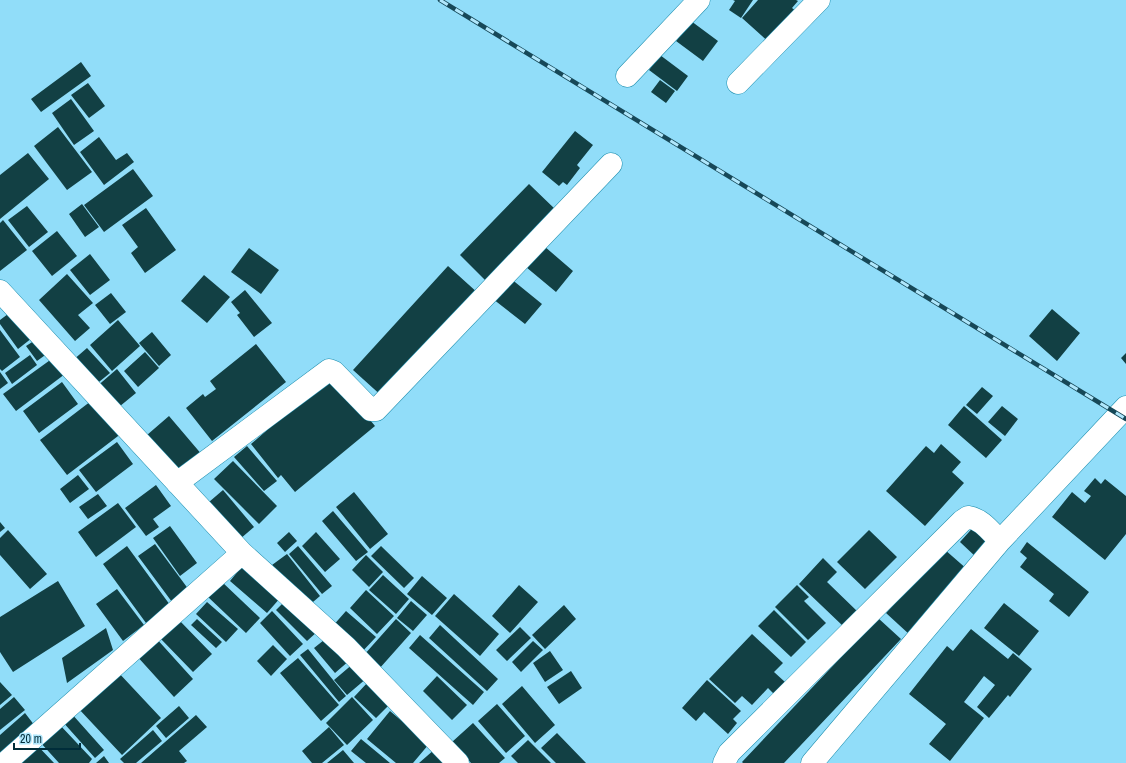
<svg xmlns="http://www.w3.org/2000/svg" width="1126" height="763" font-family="'Archivo Narrow',sans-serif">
	<rect width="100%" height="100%" fill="#91ddf9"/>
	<path fill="#124044" d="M733,0h20l-12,18 -12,-8 6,-9z
		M758,0h38l2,1 -6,7 8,6 -28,31 -30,-27z
		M691,21l27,20 -15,20 -27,-20z
		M660,55l28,21 -11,15 -28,-21z
		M81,62l10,14 -50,36 -10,-13z
		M660,80l15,11 -9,12 -15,-11z
		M88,83l17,23 -16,12 -18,-23z
		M71,99l23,32 -20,14 -22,-32z
		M58,127l34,45 -25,18 -33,-44z
		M575,131l18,14 -16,20 3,3 -13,17 -4,-3 -4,4 -17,-14z
		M99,137l17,23 11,-7 7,9 -30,23 -24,-33z
		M28,153l21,26 -49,40v-44z
		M133,169l20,27 -49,36 -20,-27z
		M529,184l28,27 -69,72 -28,-28z
		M82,204l17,23 -14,10 -16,-23z
		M27,206l21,26 -19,15 -21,-27z
		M146,208l30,42 -31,23 -14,-20 7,-6 -16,-22z
		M3,220l24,30 -27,21v-48z
		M57,231l20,25 -25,20 -20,-25z
		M544,246l29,25 -17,21 -30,-25z
		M249,248l30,22 -18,24 -30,-22z
		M90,254l20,26 -20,15 -20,-25z
		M448,266l31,28 -95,104 -31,-28z
		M67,274l26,29 -15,12 12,13 -15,13 -36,-41z
		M204,275l26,22 -23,26 -26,-22z
		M510,278l32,26 -17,20 -32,-25z
		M245,290l27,33 -18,14 -17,-22 3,-2 -9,-11z
		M111,293l15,19 -16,12 -15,-19z
		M1052,309l28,24 -23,28 -28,-25z
		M12,311l20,27 -14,11 -18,-25v-4z
		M118,320l22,26 -28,25 -22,-26z
		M0,330l20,27 -18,14 -2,-2z
		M152,332l19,23 -12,11 -20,-23z
		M37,339l11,14 -11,8 -11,-15z
		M256,344l30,38 -74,59 -26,-33 17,-14 2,3 11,-8 -6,-8z
		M87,348l23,25 -16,13 -22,-25z
		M145,352l14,16 -21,19 -14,-16z
		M1126,353v11l-5,-6z
		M30,355l7,10 -25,19 -7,-11z
		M53,358l12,16 -49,37 -13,-17z
		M117,369l19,24 -22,18 -19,-23z
		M0,372l8,11 -8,6z
		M333,375l42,51 -80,66 -14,-17 -3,3 -27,-34 23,-20 -2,-2z
		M62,382l16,22 -39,29 -16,-22z
		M982,387l11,9 -16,18 -11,-9z
		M95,398l27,35 -55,42 -27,-35z
		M964,406l38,34 -16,18 -38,-33z
		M1002,406l16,13 -13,17 -17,-14z
		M169,416l34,40 -22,19 -34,-40z
		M117,442l16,22 -37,28 -17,-22z
		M941,444l20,18 -9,10 12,11 -39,43 -39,-35 40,-45 8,7z
		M247,446l30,35 -13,10 -30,-34z
		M233,461l44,45 -18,18 -45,-45z
		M78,475l11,14 -19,14 -10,-14z
		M1095,478l6,6 4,-5 21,17v38l-21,26 -53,-43 20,-25 13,11 6,-7 -7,-5z
		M156,485l15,21 -18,13 6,8 -13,9 -21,-28z
		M223,490l31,37 -14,12 -31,-37z
		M354,492l34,42 -18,15 -34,-42z
		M98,494l9,12 -19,13 -9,-12z
		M118,503l18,24 -40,30 -18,-25z
		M333,511l35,41 -12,9 -34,-40z
		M0,522l5,6 -5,4z
		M977,523l18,15 -18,20 -17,-16z
		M170,526l27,37 -17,13 -27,-38z
		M8,530l39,44 -17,15 -30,-34v-17z
		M869,530l28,27 -32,32 -28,-27z
		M289,532l8,9 -12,11 -8,-9z
		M316,532l24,27 -15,13 -23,-26z
		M1027,542l62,50 -20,25 -20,-16 5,-7 -34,-27 7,-9 -7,-6z
		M155,544l34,46 -17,12 -34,-46z
		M127,546l43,59 -24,18 -43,-59z
		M298,546l34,40 -10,8 -33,-40z
		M381,546l33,32 -10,10 -33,-32z
		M944,549l24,21 -58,65 -24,-22z
		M287,554l33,42 -14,12 -34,-43z
		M366,555l17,17 -14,15 -17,-17z
		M823,558l14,14 -10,10 31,30 -14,15 -45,-43z
		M243,565l38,32 -14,16 -37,-32z
		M383,575l26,24 -13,15 -27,-24z
		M422,576l25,22 -15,17 -25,-21z
		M58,581l27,45 -72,46 -13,-20v-35z
		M221,581l39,37 -14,15 -39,-37z
		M519,585l19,17 -28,31 -18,-17z
		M797,585l12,12 -5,4 22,22 -18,17 -33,-33z
		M117,589l27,36 -21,16 -27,-37z
		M366,590l28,26 -17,18 -27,-26z
		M454,594l45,40 -19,22 -45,-40z
		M287,599l31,32 -11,10 -31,-31z
		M411,601l16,14 -14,16 -16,-13z
		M207,602l31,27 -12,13 -30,-28z
		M1004,603l35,28 -20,25 -35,-28z
		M564,605l12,14 -31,30 -13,-14z
		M774,610l32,32 -15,15 -33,-31z
		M272,611l31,33 -13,12 -30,-33z
		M346,611l30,26 -16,17 -29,-26z
		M878,618l23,21 -117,124h-41l-1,-1z
		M197,619l25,23 -6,6 -25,-23z
		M396,619l15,14 -32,36 -15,-14z
		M179,620l33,34 -19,18 -33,-34z
		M440,625l58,54 -11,12 -58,-53z
		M520,627l11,11 -24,23 -11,-11z
		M106,628l7,22 -46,33 -5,-25z
		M971,629l37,30 5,-6 19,16 -22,28 -2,-2 -19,23 -12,-11 18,-22 -11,-9 -20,26 20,16 -34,43 -21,-17 17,-20 -37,-30 38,-48 6,5z
		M752,634l31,29 -9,9 11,10 -11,12 -6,-6 -16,17 -10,-9 -7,7 -26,-24z
		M420,635l64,57 -11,13 -64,-57z
		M329,636l21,24 -15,13 -21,-25z
		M155,637l38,42 -19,18 -39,-43z
		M533,641l10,9 -22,22 -9,-10z
		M273,645l14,14 -16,17 -14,-15z
		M308,649l38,47 -7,6 -39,-47z
		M550,651l13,19 -18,12 -12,-19z
		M298,658l41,47 -18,16 -41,-48z
		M354,663l13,15 -20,17 -13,-15z
		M117,671l44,47 -39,37 -44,-47z
		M571,671l11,17 -23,16 -12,-17z
		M437,676l30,29 -15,15 -29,-29z
		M707,680l34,31 -8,8 4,4 -9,11 -24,-22 -8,9 -14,-13z
		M0,682l12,13 -12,10z
		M368,682l22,22 -14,14 -22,-21z
		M522,686l33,39 -20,18 -33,-39z
		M14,697l11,13 -25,20v-21z
		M352,697l21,23 -26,25 -21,-22z
		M497,704l28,32 -19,17 -28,-32z
		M179,706l10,12 -23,20 -10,-12z
		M390,711l39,33 -16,19h-17l-29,-24z
		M25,713l10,13 -35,29v-20z
		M71,713l33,37 -9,8 -33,-37z
		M196,715l11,12 -28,24 8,10 -3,2h-43z
		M473,723l32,35 -6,5h-28l-19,-21z
		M59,724l33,35 -3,4h-30l-19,-21z
		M329,727l15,18 -22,18h-10l-10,-12z
		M153,730l9,11 -26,22h-12l-4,-4z
		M557,733l29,30h-30l-15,-15z
		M361,739l29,24h-24l-15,-12z
		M528,740l23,23h-33l-7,-7z
		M34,742l20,21h-37z
		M435,749l13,14h-29z
		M343,750l11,13h-27z
		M104,756l5,7h-13z"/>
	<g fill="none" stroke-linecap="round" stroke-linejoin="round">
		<defs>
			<path id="minor" d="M627,76l72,-76
				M738,83l81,-83
				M0,291l242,262 104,94 112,116
				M177,483l152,-113 5,2 37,38h5l235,-246
				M5,763l237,-210
				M724,763l5,-10 233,-232 6,-4c14,2 22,14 32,24
				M812,763l188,-222 126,-134"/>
		</defs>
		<use href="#minor" stroke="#2090b0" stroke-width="23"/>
		<use href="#minor" stroke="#fff" stroke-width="22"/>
		<defs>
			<path id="rail" d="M440,0l686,419"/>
		</defs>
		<use href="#rail" stroke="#174858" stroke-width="4.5"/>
		<use href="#rail" stroke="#b0e7fc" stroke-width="3" stroke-dasharray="9" stroke-linecap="butt"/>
	</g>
	<path d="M14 743v6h66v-6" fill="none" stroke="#002d3a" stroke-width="2"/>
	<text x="20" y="743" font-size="12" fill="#002d3a" stroke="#b0e7fc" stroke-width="3" paint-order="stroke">20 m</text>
</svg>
